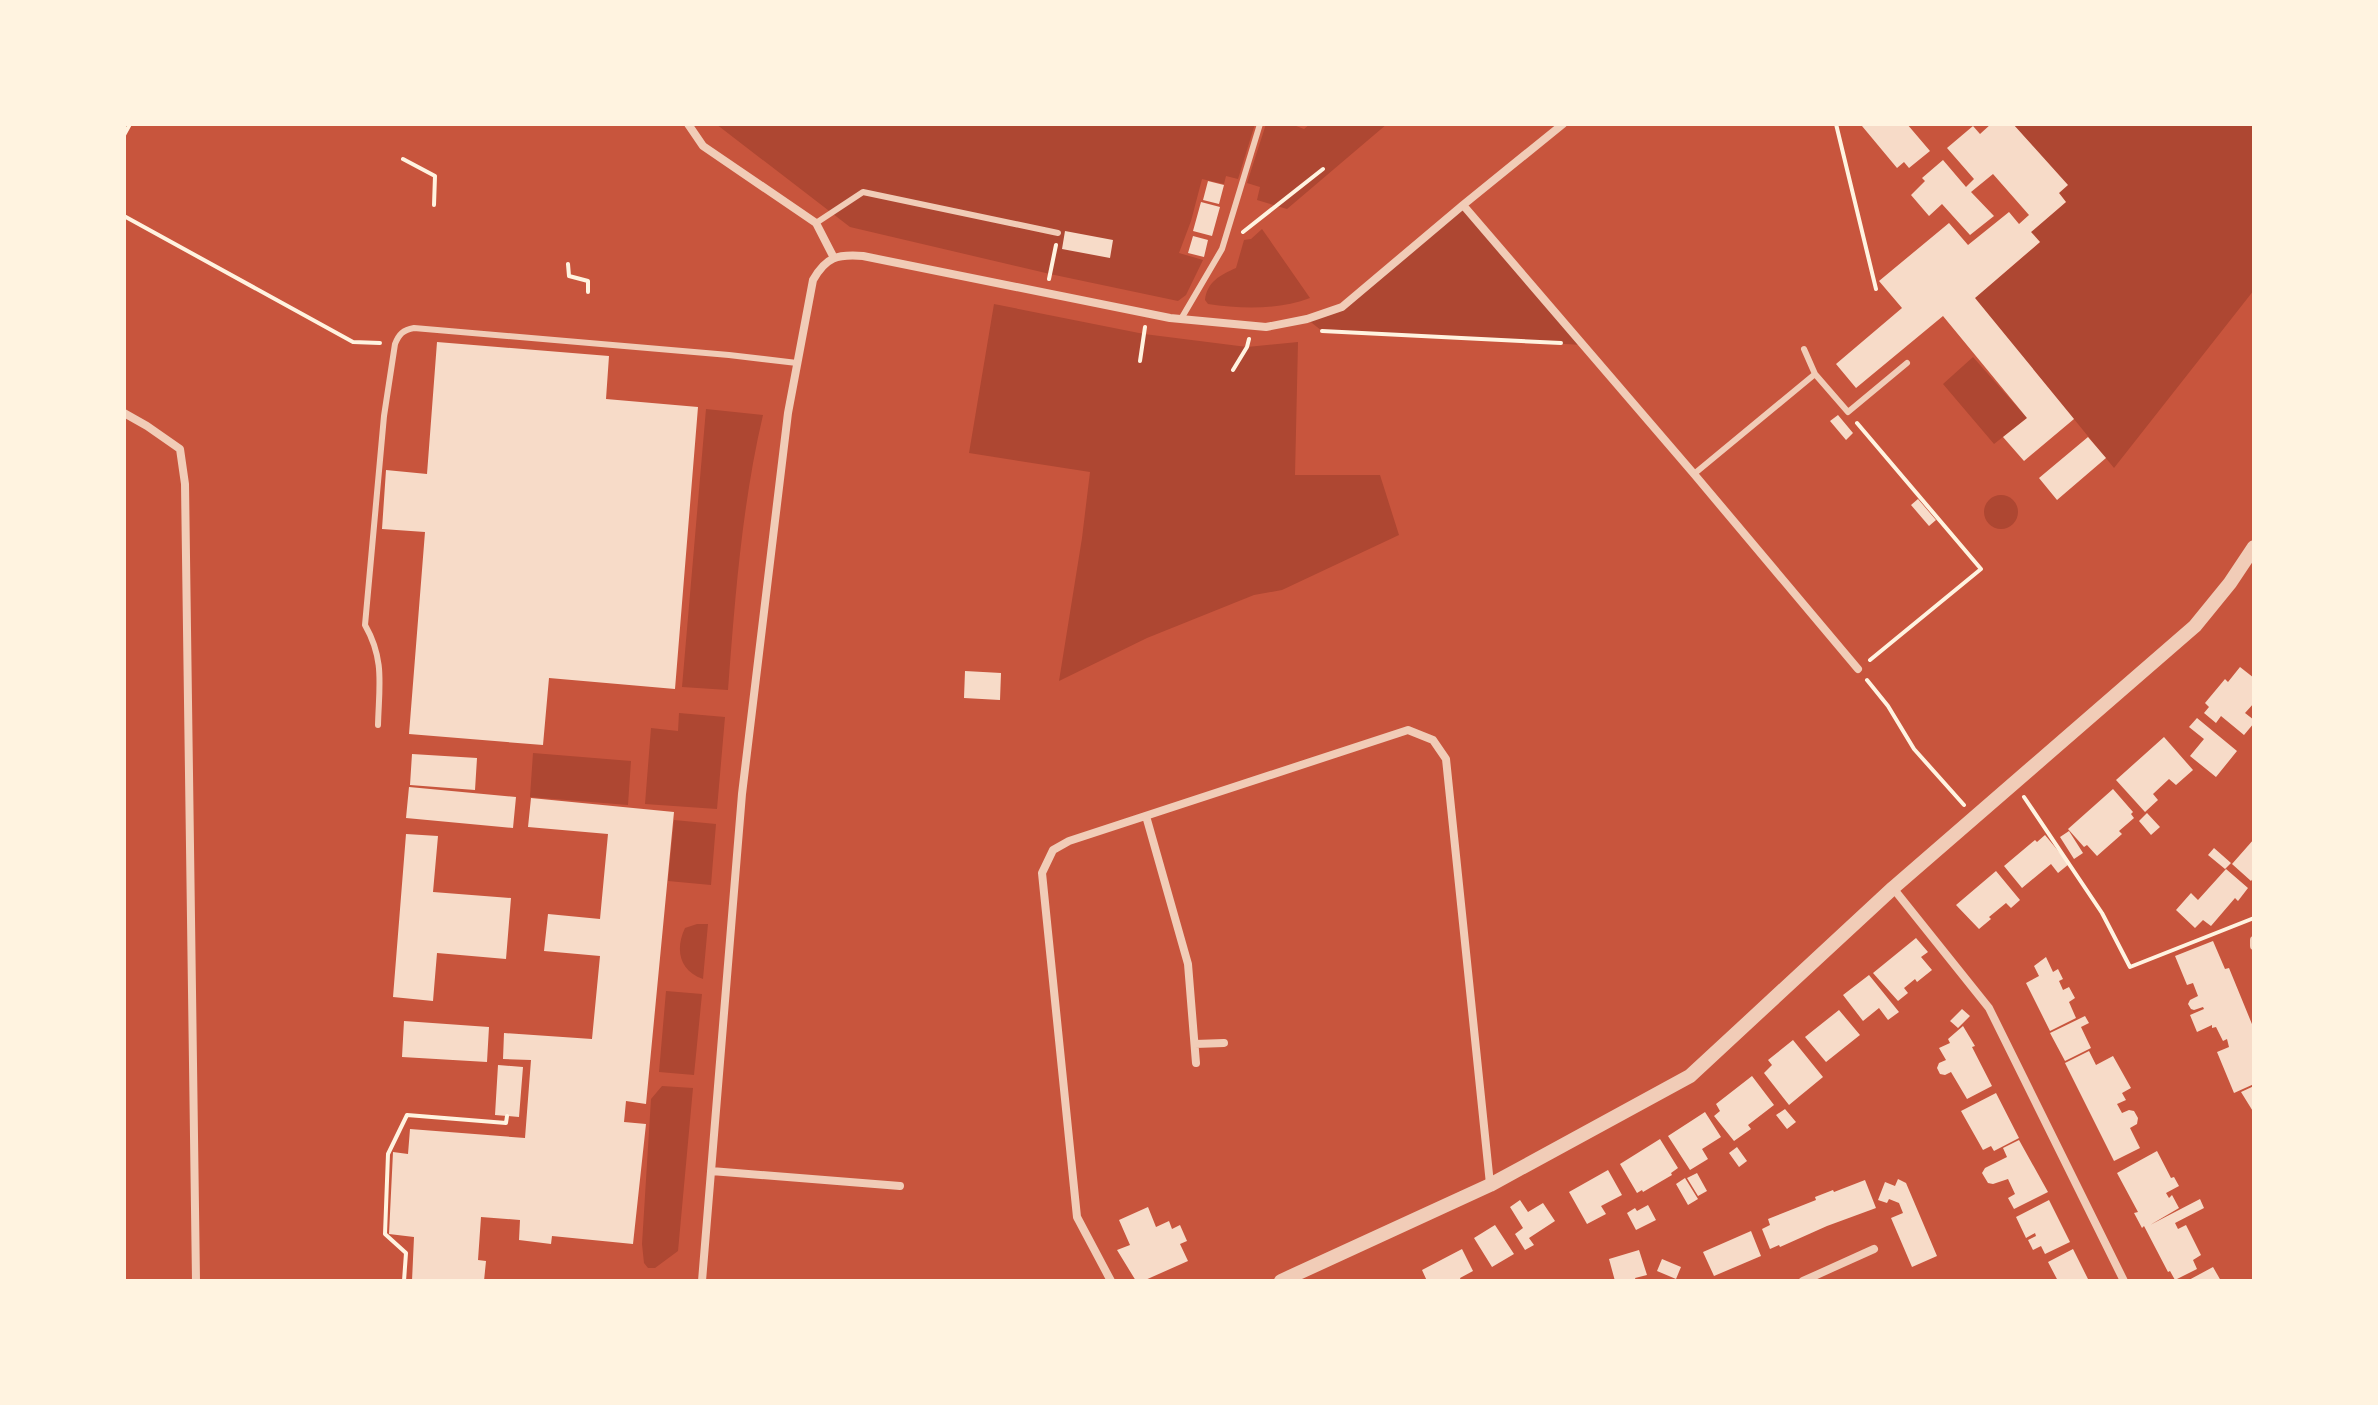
<svg xmlns="http://www.w3.org/2000/svg" width="2378" height="1405" font-family="Lato,sans-serif">
	<rect width="100%" height="100%" fill="#c8553d"/>
	<path fill="#ae4732" d="M716,124h539l-17,55 -12,-3 -2,8 -22,-5 -11,42 -12,32 24,7 -17,35 -8,6 -128,-27 -200,-47z
		M1266,124h25l13,5 6,-5h77l-100,85 -30,-9 3,-13 -13,-4z
		M2013,124h241v166l-140,178 -139,-170 65,-56 -9,-10 35,-30 -7,-9 8,-8z
		M1463,205l120,140 -261,-14 -15,-12 35,-12z
		M1262,229l48,69c-31,12 -69,11 -102,6l-3,-4c2,-18 15,-25 31,-32l8,-28 7,-1z
		M994,304l150,30 103,13 51,-5 -3,133h85l19,60 -117,55 -28,5 -107,43 -88,43 23,-143 8,-66 -121,-19z
		M1973,357l54,61 -33,26 -51,-60z
		M706,409l57,6c-21,90 -28,182 -35,275l-46,-3z
		M1984 512a17 17 0 1 1 34 0a17 17 0 1 1-34 0Z
		M679,713l46,4 -8,92 -72,-5 6,-76 27,3z
		M533,753l98,8 -3,44 -98,-8z
		M674,820l42,4 -5,61 -43,-4z
		M697,924h11l-5,55c-24,-8 -28,-30 -18,-51z
		M666,991l36,3 -8,81 -35,-3z
		M662,1086l31,2 -15,163 -23,17h-7l-4,-5 -2,-19 9,-145z"/>
	<path fill="#f7dbc8" d="M1865,124h42l23,27 -21,17 -5,-6 -7,6 -35,-42z
		M1991,124h22l55,61 -9,8 7,9 -35,30 9,10 -65,56 99,121 -50,42 -21,-24 24,-19 -84,-102 -87,72 -20,-24 66,-56 -23,-27 70,-58 19,22 41,-33 10,12 10,-9 -36,-41 -22,18 23,24 -24,19 -28,-31 -13,12 -18,-21 14,-14 -3,-3 21,-18 23,27 8,-8 -27,-31 26,-22 7,8z
		M1208,181l16,4 -5,19 -16,-4z
		M1201,202l19,5 -8,29 -19,-5z
		M1065,231l48,9 -3,18 -48,-9z
		M1193,236l15,4 -4,17 -16,-4z
		M437,342l172,14 -3,43 92,8 -23,282 -126,-11 -6,67 -134,-11 16,-202 -43,-3 4,-59 41,4z
		M1838,415l15,18 -7,7 -16,-19z
		M2088,437l18,21 -49,42 -18,-22z
		M1918,499l18,21 -7,6 -18,-21z
		M2240,667l14,11v25l-9,10 9,7v3l-10,12 -23,-19 -5,7 -12,-10 5,-6 -4,-4 20,-24 3,3z
		M965,671l36,2 -1,27 -36,-2z
		M2197,718l40,33 -21,26 -26,-21 14,-17 -15,-12z
		M2164,737l29,33 -17,15 -7,-6 -16,15 5,6 -13,12 -29,-32z
		M412,754l65,4 -2,32 -65,-5z
		M409,787l107,10 -3,31 -107,-10z
		M2113,789l20,23 -2,2 3,4 -15,13 3,3 -25,22 -10,-11 -3,2 -16,-18z
		M531,798l143,14 -28,292 -20,-3 -2,21 22,2 -13,120 -81,-8 -1,8 -32,-4 1,-20 -39,-3 -3,43 8,1 -2,20h-72l2,-44 -25,-3 4,-82 15,2 2,-25 115,9 6,-78 -28,-1 1,-26 88,6 8,-83 -56,-5 4,-37 52,5 8,-85 -80,-7z
		M2147,813l13,14 -9,8 -12,-14z
		M2069,831l14,22 -9,6 -14,-22z
		M406,834l32,2 -5,56 78,6 -5,61 -69,-6 -4,48 -40,-4z
		M2045,835l24,29 -11,9 -7,-9 -29,24 -18,-22 31,-26 2,2z
		M2254,839v38l-3,4 -19,-17z
		M2214,848l17,15 -6,6 -17,-14z
		M2226,869l22,19 -10,13 -3,-3 -24,28 -8,-6 -8,8 -19,-18 15,-17 7,7z
		M1996,871l24,29 -9,8 -5,-5 -17,14 2,2 -12,10 -23,-24z
		M1916,938l12,14 -7,5 11,13 -15,12 -2,-3 -11,9 4,5 -10,8 -25,-28z
		M2213,941l12,28 4,-1 25,61v55l-20,9 -17,-41 12,-5 -2,-8 -4,2 -7,-14 -4,1v-3l-15,7 -7,-17 14,-6 -1,-2 -9,3 -3,-1 -3,-5 2,-4 8,-4 -5,-13 -6,2 -12,-29z
		M2046,957l7,15 5,-3 5,10 -4,2 4,9 6,-3 6,11 -6,4 7,16 -26,13 -24,-48 13,-7 -5,-10z
		M1869,975l30,37 -11,8 -9,-12 -16,13 -20,-26z
		M1962,1009l8,7 -12,12 -8,-7z
		M1839,1010l21,25 -34,27 -21,-25z
		M2085,1016l4,7 -8,4 10,21 -26,13 -15,-28z
		M404,1021l85,6 -2,35 -85,-5z
		M1963,1026l12,20 -3,1 20,39 -25,13 -16,-27 -6,3 -5,-1 -3,-6 2,-5 7,-3 -7,-12 11,-5 -2,-4z
		M1793,1040l30,37 -34,28 -25,-32 8,-8 -4,-5z
		M2089,1051l7,14 17,-9 18,32 -9,5 4,7 -9,4 5,9 7,-3 5,1 4,7 -1,6 -7,4 10,20 -26,13 -49,-98z
		M498,1065l25,2 -4,50 -24,-2z
		M1752,1076l22,29 -26,20 3,4 -17,12 -20,-25 6,-5 -4,-7z
		M2254,1086v27l-13,-21z
		M1996,1093l23,45 -25,13 -3,-5 -8,4 -22,-39z
		M1785,1109l11,13 -9,7 -11,-14z
		M1705,1112l16,25 -19,12 6,10 -18,11 -22,-34z
		M1660,1139l18,29 -7,5 1,2 -29,17 -1,-2 -5,3 -17,-29z
		M2019,1140l29,52 -34,17 -6,-11 7,-4 -7,-15 -15,5 -5,-1 -6,-10 3,-5 22,-11 -4,-9z
		M1737,1147l10,14 -8,6 -10,-14z
		M2157,1151l14,27 3,-1 5,9 -13,7 3,5 3,-3 7,13 -29,17 50,-26 4,9 -29,15 3,6 8,-4 15,30 -8,5 4,9 -22,11 -5,-9 -2,1 -24,-46 -2,2 -8,-15 4,-1 -21,-39z
		M1608,1170l14,25 -21,11 5,8 -19,10 -18,-32z
		M1697,1173l10,18 -9,5 -11,-18z
		M1685,1178l13,21 -10,6 -12,-21z
		M1898,1179l8,4 31,73 -25,11 -21,-49 12,-5 -4,-10 -10,-4 -2,4 -9,-3 7,-18 10,4z
		M1865,1180l11,28 -49,18 -47,21 -1,-2 -9,4 -8,-20 8,-4 -2,-6 48,-19 -1,-3 18,-7 1,2z
		M1520,1200l8,12 15,-9 12,18 -26,17 5,7 -9,5 -10,-16 8,-6 -13,-21z
		M2049,1200l21,42 -25,12 -4,-8 -8,4 -5,-10 8,-4 -1,-3 -9,5 -10,-21z
		M1648,1205l8,15 -20,10 -9,-17 8,-5 2,3z
		M1148,1207l8,20 13,-6 3,8 8,-4 7,16 -7,3 8,17 -45,20h-7l-19,-31 13,-5 -11,-25z
		M1495,1225l19,29 -22,13 -18,-29z
		M1751,1231l10,25 -47,20 -11,-24z
		M1462,1249l11,22 -13,7 1,3h-34l-5,-11z
		M2073,1249l16,32h-31l-10,-19z
		M1639,1250l8,25 -12,3 1,3h-21l-6,-22z
		M1662,1259l19,8 -5,12 -19,-8z
		M2213,1267l8,14h-34z"/>
	<g fill="none" stroke-linecap="round" stroke-linejoin="round">
		<path stroke="#fff3e0" stroke-width="4" d="M1836,124l40,165
			M124,135l6,-11
			M403,159l32,17 -1,29
			M124,216l229,126 27,1
			M1243,232l80,-63
			M568,264l1,12 19,5v11
			M1049,279l7,-34
			M1322,331l239,12
			M1140,361l5,-34
			M1233,370l14,-23 2,-8
			M1857,423l124,146 -111,91
			M1867,680l21,26 26,43 50,56
			M2024,797l78,116 28,54 124,-49
			M404,1281l2,-28 -21,-19 3,-80 19,-39 99,8 1,-7"/>
		<path stroke="#f1ccb7" stroke-width="6" d="M816,223l47,-31 195,41
			M1181,319l41,-70 38,-125
			M1815,374l33,38 59,-49
			M1694,474l121,-100 -11,-25
			M378,725c1,-39 7,-65 -13,-100l19,-209 11,-72c4,-10 8,-14 19,-16l315,27 68,8"/>
		<path stroke="#f1ccb7" stroke-width="8" d="M688,124l15,22 113,77 18,35
			M1463,205l231,269 164,195
			M124,413l23,13 33,23 5,35 11,797
			M1146,816l42,148 8,99
			M1893,888l96,120 135,273
			M2254,940v6
			M1195,1044l29,-1
			M711,1171l189,15
			M702,1281l40,-487 46,-381 25,-133c13,-23 24,-26 50,-24l307,62 96,9 41,-8 35,-12 121,-102 100,-81
			M1111,1281l-34,-64 -35,-344 11,-23 16,-9 339,-111 25,10 13,19 44,425
			M1803,1281l71,-32"/>
		<path stroke="#f1ccb7" stroke-width="14" d="M1281,1281l209,-96 200,-109 203,-188 302,-262 35,-43 24,-36"/>
	</g>
	<rect width="2378" height="1405" fill="none" stroke="#fff3e0" stroke-width="252"/>
</svg>
